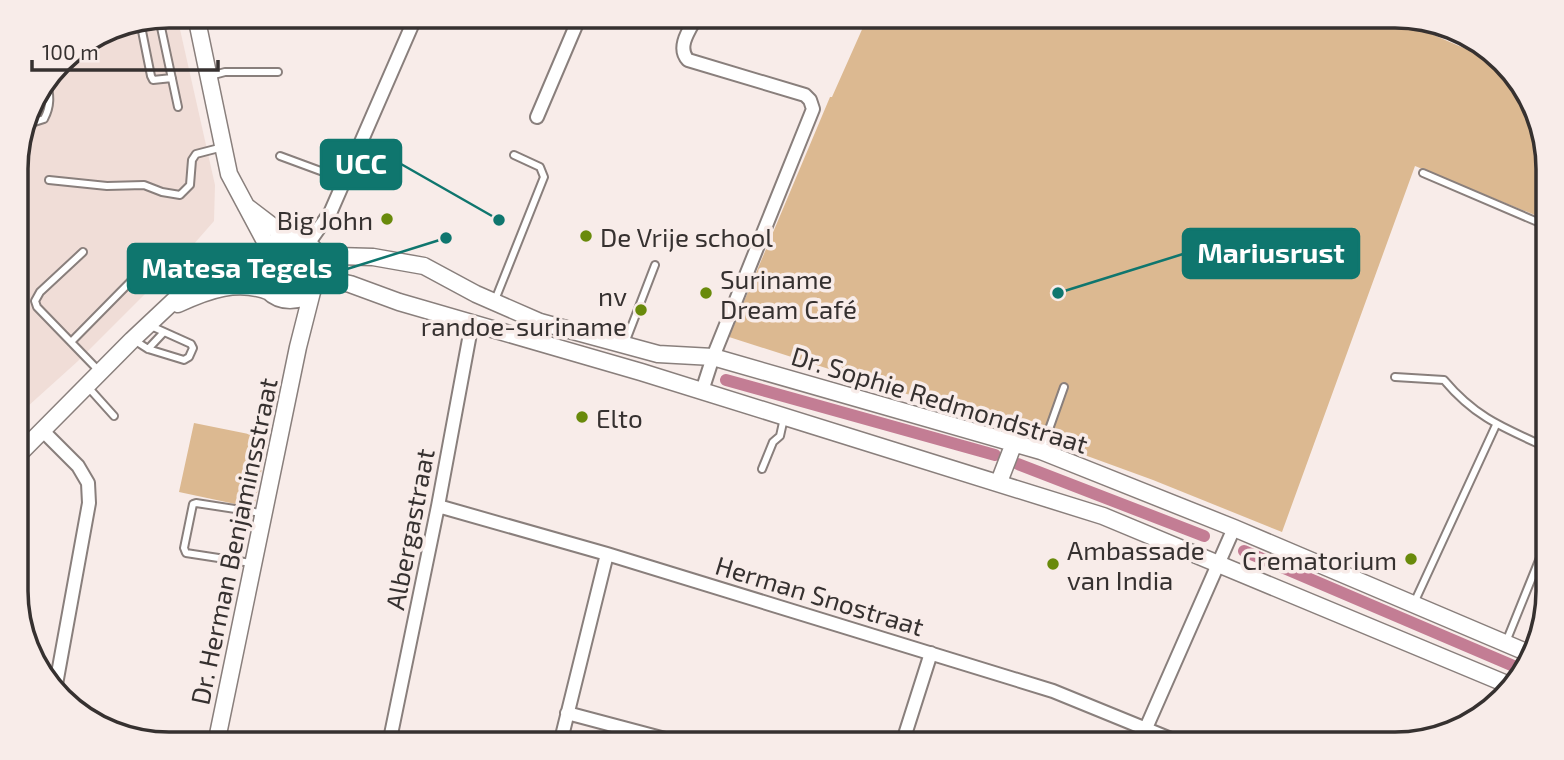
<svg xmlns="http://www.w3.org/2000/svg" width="1564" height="760" font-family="'Exo 2',sans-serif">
	<rect width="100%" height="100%" fill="#f8ece9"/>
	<path fill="#f0ddd7" d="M169,16h8l38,169 -1,36 -28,32 -108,108 -61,55 -1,-258 16,-57 36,-47 43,-27z"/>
	<path fill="#dcb991" d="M868,16h522l76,33 5,-11 46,38 30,73v71l-132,-54 -133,366 -129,-52 -159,-58 -265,-85 101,-240h2z
		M194,423l74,15 -14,70 -75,-16z"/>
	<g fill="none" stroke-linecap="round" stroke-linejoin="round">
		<path stroke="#c37d94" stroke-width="12" d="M726,380l269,75
			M1018,464l186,72
			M1244,551l279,119"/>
		<defs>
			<path id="lane" d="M159,18l19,89
				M140,21l11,55 2,4 19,-2
				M210,76l15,-4h53
				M25,125l19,-6c7,-13 6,-23 3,-38
				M280,156l65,24
				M1423,173l124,53
				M49,180l58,6 37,-1 18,7 18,3 10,-10 2,-25 4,-6 27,-7
				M83,252l-43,40 -5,9 2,6 62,64
				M495,300l49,-123 -4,-10 -26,-12
				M134,340l14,9 36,11 5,-3 4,-9 -2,-4 -40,-18
				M71,342l69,-70
				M625,343l30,-78
				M148,349l16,-17
				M1395,377l49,3c32,38 60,48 104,68
				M88,387l26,29
				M1042,449l22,-62
				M762,469l11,-27 7,-6 4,-18
				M251,563l-65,-10 -2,-5 9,-44 3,-1 65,10
				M1414,603l82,-178
				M1506,642l42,-104"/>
			<path id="street" d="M697,16c-7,13 -21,31 -9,44l117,35 5,5 3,9 -100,248 -11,34
				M537,117l43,-101
				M308,244l23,-33 85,-195
				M42,430l36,36 10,17 1,20 -34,187
				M438,506l169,48 446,137 130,53
				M567,713l117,31
				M389,744l49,-238 34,-183
				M560,744l47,-190
				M902,744l29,-91
				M1139,744l95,-216"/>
			<path id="secondary" d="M196,16l33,158 39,73
				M246,206l42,32
				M259 269a31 31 0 1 1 62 0a31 31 0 1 1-62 0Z
				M317,252l20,4 36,1 51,9 52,28 64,28 118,32 55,3 328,94 193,77 299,127
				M317,285l18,-4 15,3 49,18 242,70 462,144 406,169
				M178,304c30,-14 60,-25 92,-12
				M17,456l115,-116 50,-47 25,-16 43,-12 10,-1
				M999,482l15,-39
				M216,744l82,-397 14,-55"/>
		</defs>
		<use href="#lane" stroke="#897f7c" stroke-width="10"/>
		<use href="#street" stroke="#897f7c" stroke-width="16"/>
		<use href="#secondary" stroke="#897f7c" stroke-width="19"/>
		<use href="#lane" stroke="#fff" stroke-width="6"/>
		<use href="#street" stroke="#fff" stroke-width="12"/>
		<use href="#secondary" stroke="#fff" stroke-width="16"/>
	</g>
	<g fill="#698a0b" stroke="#f8ece9" stroke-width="2.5">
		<circle cx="387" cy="219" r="7"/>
		<circle cx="586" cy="236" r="7"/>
		<circle cx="706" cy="293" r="7"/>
		<circle cx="641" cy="310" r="7"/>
		<circle cx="582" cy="417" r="7"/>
		<circle cx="1411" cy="559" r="7"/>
		<circle cx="1053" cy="564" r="7"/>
	</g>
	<g text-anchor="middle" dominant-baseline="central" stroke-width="7" stroke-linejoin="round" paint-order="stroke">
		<g font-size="26" fill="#363130" stroke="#f8ece9" text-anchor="start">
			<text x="373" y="219" text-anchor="end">Big John</text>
			<text x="600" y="236">De Vrije school</text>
			<text x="720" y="278">Suriname<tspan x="720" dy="30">Dream Café</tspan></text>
			<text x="627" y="295" text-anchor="end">nv<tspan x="627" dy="30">randoe-suriname</tspan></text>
			<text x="596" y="417">Elto</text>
			<text x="1067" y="549">Ambassade<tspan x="1067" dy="30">van India</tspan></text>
			<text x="1397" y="559" text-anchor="end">Crematorium</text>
		</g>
		<g font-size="26" fill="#363130" stroke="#f8ece9">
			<text transform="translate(940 399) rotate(17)">Dr. Sophie Redmondstraat</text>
			<text transform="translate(409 529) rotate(-79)">Albergastraat</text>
			<text transform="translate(233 541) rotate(-78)">Dr. Herman Benjaminsstraat</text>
			<text transform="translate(820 595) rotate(17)">Herman Snostraat</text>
		</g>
	</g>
	<path d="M0 0H1564V760H0ZM169 28H1395A141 141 0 0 1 1536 169V591A141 141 0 0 1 1395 732H169A141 141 0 0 1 28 591V169A141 141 0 0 1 169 28Z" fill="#f8ece9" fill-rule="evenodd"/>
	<path fill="none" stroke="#363130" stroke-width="3.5" d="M169 28H1395A141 141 0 0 1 1536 169V591A141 141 0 0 1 1395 732H169A141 141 0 0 1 28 591V169A141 141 0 0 1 169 28Z"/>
	<path fill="none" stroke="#0f766e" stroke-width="2.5" d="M499 220L401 164M1058 293L1183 254M446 238L347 269"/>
	<g fill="#0f766e" stroke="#f8ece9" stroke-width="2.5">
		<circle cx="499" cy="220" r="7"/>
		<circle cx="1058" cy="293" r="7"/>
		<circle cx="446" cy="238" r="7"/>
	</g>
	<g fill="#0f766e" stroke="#0f766e" stroke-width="2.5">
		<rect x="321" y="140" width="80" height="49" rx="7"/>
		<rect x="1183" y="229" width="176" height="49" rx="7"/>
		<rect x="128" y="244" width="219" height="49" rx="7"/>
	</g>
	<g font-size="28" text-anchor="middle" font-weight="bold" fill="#fff">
		<text x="361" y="174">UCC</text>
		<text x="1271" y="263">Mariusrust</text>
		<text x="237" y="278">Matesa Tegels</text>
	</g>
	<path d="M32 60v10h186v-10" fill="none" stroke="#363130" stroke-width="3.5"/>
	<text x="42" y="60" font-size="21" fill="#363130" stroke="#f8ece9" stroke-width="5" paint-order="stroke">100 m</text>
</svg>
